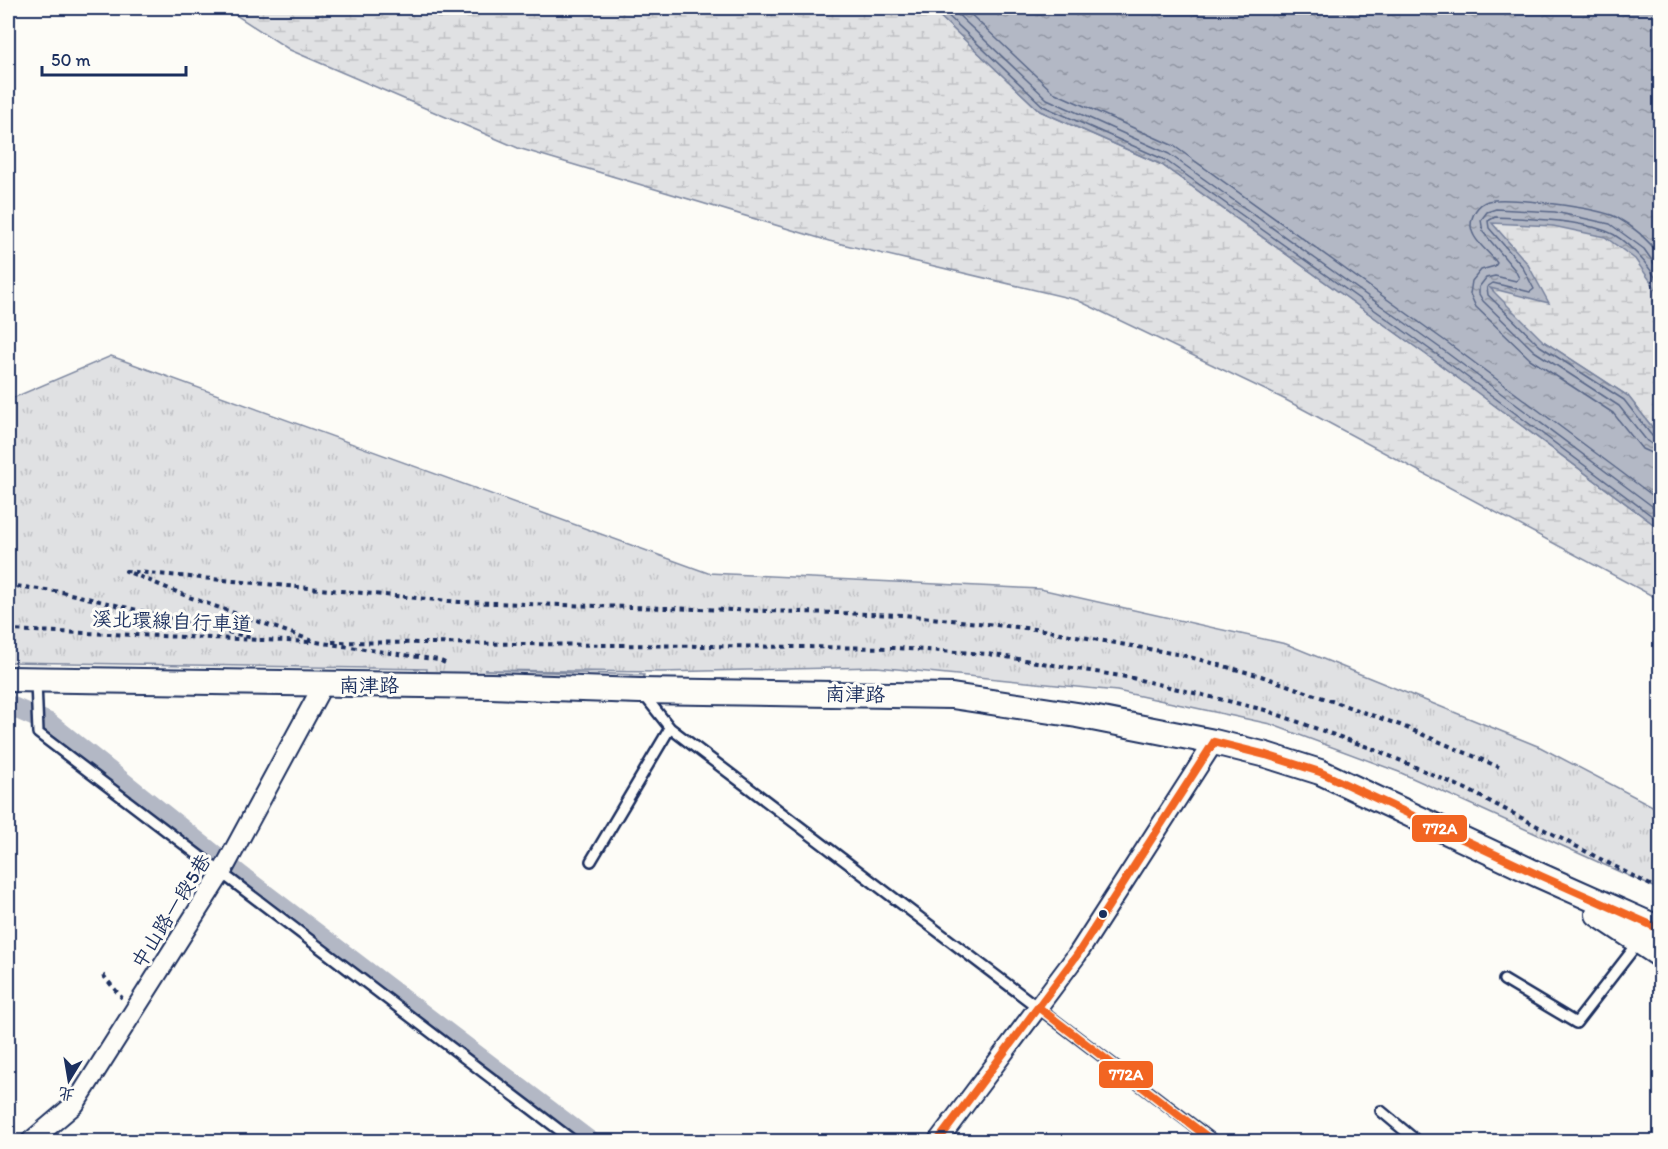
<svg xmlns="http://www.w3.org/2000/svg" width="1668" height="1149" font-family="Itim,'LXGW WenKai TC',sans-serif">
	<defs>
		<pattern id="grass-tufts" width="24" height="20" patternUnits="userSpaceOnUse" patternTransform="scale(1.5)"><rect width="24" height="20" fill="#e0e1e3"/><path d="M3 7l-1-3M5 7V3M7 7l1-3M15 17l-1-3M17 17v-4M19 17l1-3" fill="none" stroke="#c0c1c5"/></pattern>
		<pattern id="wetland-marsh" width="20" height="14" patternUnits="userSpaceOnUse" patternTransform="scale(1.5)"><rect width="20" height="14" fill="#e0e1e3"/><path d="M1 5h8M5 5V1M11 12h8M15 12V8" fill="none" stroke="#c0c1c5"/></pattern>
		<pattern id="water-ripples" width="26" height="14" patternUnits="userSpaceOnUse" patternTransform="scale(1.5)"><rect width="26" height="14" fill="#b3b8c5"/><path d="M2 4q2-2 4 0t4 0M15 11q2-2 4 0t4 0" fill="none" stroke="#9196a3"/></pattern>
	</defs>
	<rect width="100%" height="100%" fill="#fdfcf7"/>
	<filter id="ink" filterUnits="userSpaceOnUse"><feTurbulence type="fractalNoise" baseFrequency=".0167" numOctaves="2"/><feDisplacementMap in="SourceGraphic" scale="12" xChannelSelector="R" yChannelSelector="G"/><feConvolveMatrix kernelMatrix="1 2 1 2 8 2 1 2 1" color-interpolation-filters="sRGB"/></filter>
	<g filter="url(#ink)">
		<path fill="url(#grass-tufts)" stroke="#7e88a0" stroke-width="1.5" d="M111,356l597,217 332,16 246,55 254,103 120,63v80l-261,-118 -129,-48 -153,-33 -240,-24 -216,5 -177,-2 160,5 -2,12 -216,-7 1,-11 -419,-7v-262z"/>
		<path fill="url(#wetland-marsh)" stroke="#7e88a0" stroke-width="1.5" d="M225,8h706l109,103 122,54 273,196 225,168v71l-376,-201 -207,-99 -248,-59 -311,-93 -228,-98z
			M1202,79l458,89v269l-32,-41 -85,-55z"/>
		<path fill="url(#water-ripples)" stroke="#76819c" stroke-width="1.5" d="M931,8h729v293l-6,-15 -19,-27 -30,-22 -52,-11 -61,-3 35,40 22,40 -59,-15 53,53 85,55 28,36 4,-1v98l-225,-168 -273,-196 -122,-54z"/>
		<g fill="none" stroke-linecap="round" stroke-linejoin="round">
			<path stroke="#586687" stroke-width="1.5" d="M940,8l103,98 122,54 274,196 221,166
				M951,8l96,91 122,55 274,196 217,162
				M964,8l89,84 121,54 274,197 212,158
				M1660,256c-11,-15 -27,-30 -44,-39 -18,-9 -109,-21 -128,-16 -10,3 -17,14 -17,25 1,15 18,25 26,37l-2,3 -14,4 -9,11 -2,13 6,13 54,52 83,54 29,36 9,4 9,1
				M1660,272l-16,-23 -34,-25 -55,-12 -59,-3 -9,3 -6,8 2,12 32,38 4,8 -3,3 -21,-5 -9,2 -7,9v7l4,7 51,50 85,55 28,35 6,4h7
				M1660,286c-9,-19 -34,-48 -54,-55 -36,-12 -74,-12 -111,-14l-7,4 1,7 33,38 12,23 -4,3 -37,-9 -6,4 1,8 52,51 84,54 28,36 8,1"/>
			<path stroke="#b3b8c5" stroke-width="20" d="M8,705l41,18 191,152 351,267"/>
			<defs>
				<path id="lane" d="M36,681l2,52 537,409
					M644,695l26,33 545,414
					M591,861l79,-133
					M1504,980l72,43 62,-80
					M1381,1111l37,31"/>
				<path id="street" d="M30,1142l45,-38 147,-232 101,-187
					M937,1142l140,-187 137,-213"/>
				<path id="secondary" d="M8,679l483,7 149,5 312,5 125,19 137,27 52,13 54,17 221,104 119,53
					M1598,914l62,41"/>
			</defs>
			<use href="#lane" stroke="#1b2f5e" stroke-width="14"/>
			<use href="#street" stroke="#1b2f5e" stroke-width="22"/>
			<use href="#secondary" stroke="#1b2f5e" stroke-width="28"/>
			<path stroke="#1b2f5e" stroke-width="4" stroke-dasharray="4.5 4.5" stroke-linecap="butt" d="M8,585l54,7 191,46
				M8,630l304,12
				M332,642l562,6 94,6 144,24 133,32 111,40 90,39 194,101
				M445,663l-6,-3 -123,-18 -127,-45 -63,-26 333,31 445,13 139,15 139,25 79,21 139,49 99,42
				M1656,907l3,-17
				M103,975l19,23"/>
			<use href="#lane" stroke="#fdfcf7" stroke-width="9"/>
			<use href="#street" stroke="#fdfcf7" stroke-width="18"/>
			<use href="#secondary" stroke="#fdfcf7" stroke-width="24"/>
			<defs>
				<path id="bus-1" d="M1214,742l52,13 54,17 221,104 119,53
					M1038,1007l176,135
					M937,1142l140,-187 137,-213"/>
			</defs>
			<use href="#bus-1" stroke="#fdfcf7" stroke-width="12"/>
			<use href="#bus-1" stroke="#f26522" stroke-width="8"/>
		</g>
	</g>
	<circle fill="#1b2f5e" stroke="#fdfcf7" stroke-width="2" cx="1103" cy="914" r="5"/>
	<g text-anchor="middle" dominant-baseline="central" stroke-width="6" stroke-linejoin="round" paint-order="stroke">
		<g font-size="20" fill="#1b2f5e" stroke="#fdfcf7">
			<text transform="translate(172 621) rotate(2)">溪北環線自行車道</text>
			<text x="369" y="685">南津路</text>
			<text transform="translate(855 694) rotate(1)">南津路</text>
			<text transform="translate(171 911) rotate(-58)">中山路一段5巷</text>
		</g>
	</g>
	<g stroke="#fdfcf7" stroke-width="2">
		<rect x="1411" y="814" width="57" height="29" rx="6" fill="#f26522"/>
		<rect x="1098" y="1060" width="56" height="29" rx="6" fill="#f26522"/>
	</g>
	<g font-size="16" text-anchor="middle" font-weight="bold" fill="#fff">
		<text x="1440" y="834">772A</text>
		<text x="1126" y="1080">772A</text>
	</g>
	<rect width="1668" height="1149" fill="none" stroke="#fdfcf7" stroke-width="30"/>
	<rect x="15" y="15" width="1638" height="1119" fill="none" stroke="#1b2f5e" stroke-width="2" filter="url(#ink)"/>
	<g transform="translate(69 1080) rotate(191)" stroke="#fdfcf7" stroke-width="4.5" paint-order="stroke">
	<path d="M0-4.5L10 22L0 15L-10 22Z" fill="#1b2f5e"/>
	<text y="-9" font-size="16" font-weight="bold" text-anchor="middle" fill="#1b2f5e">北</text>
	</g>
	<path d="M42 66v9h144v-9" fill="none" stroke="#1b2f5e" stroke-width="3"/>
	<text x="51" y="66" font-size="18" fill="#1b2f5e" stroke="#fdfcf7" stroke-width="4.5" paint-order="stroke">50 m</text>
</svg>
